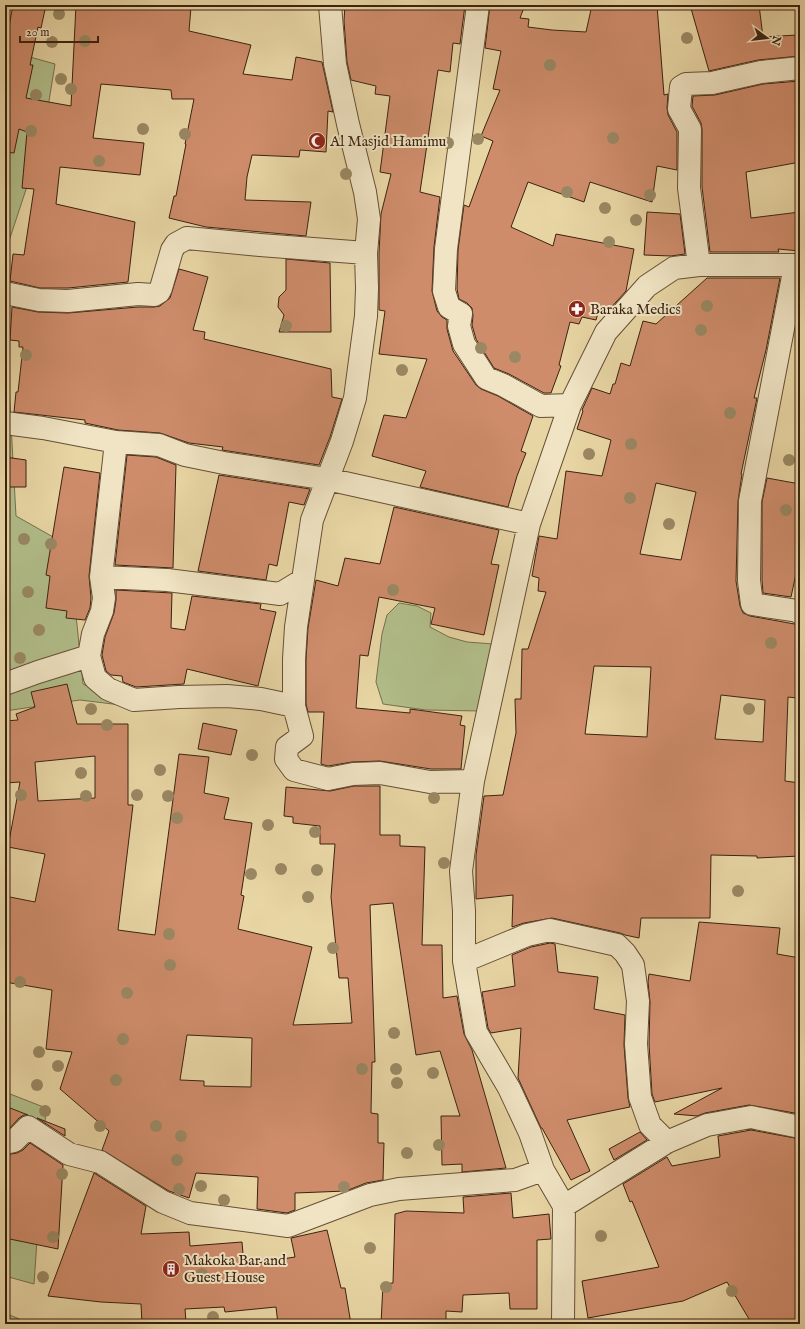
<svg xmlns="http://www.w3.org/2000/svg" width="805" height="1329" font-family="'IM FELL English',serif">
	<rect width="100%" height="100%" fill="#e8d5a4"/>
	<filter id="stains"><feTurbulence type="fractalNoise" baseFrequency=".005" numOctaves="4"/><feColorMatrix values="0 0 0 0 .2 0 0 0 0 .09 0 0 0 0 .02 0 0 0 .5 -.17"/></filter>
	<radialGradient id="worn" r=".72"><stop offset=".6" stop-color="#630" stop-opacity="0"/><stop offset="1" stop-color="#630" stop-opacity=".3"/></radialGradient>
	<path fill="#b1be8a" stroke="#76704d" d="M5,50l50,14 -12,74 -38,115z
		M5,313l11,203 53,30 14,138 54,23 -57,-7 -75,11z
		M399,603l18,3 14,7 -1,14 19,10 18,5 26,2 -12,67 -55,-1 -43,-6 -7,-22 6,-48 5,-19z
		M5,1092l41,16 -12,176 -29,-8z
		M5,1313l26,11h-26z"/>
	<path fill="#ce8c6b" stroke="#3b2210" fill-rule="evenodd" d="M13,5h33l-5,23 -3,-1 -8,38h3l-7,33 45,8 5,-101h93l22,2 -2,24 62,14 -8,29 49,6 4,-23 26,5 11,50 -5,-1 -2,41 -26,-2 -1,7 -47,-2 -5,22 -2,23 66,2 -5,34 -100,-9 -37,-9 5,-22h2l10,-52h-1l9,-45h-22l-1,-9 -70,-6 -8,54 51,5 -4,32 -80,-8 -4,37 79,18 -7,60 -60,6h-28l-30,-7 3,-27 11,1 10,-66 -12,-1 5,-56 -8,-3 -5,24 -9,-1v-104z
		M345,5h120l-5,39 -7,-1 -3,29 -12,-2 -18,122 20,5 -6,50 -2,44 5,20 5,6 5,3v9l6,22 23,34 5,4 17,7 35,20 -12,35 5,2 -9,23 -9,31 -88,-20 6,-16 -54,-15 12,-41 22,3 21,-59 -48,-5 6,-43 -6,-1v-57l2,-39 10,-40 -11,-2 10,-76 -15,-2 1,-8 -25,-6 -4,-18 -3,-41z
		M490,5h35l-5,13 9,1 -1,8 24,3 34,2 6,-27h65l7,90 4,-1 -1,14 1,7 9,17v38l-20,-4 -5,36 -62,-20 -6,20 -56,-20 -17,45 42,19 3,-12 78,15 -8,42 -19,21 -8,-2 -3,10 -14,-3 -3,7 -9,-2 -11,43 2,1 -10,27h-7l-35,-19 -15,-6 -18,-29 -4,-14 1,-9 -1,-8 -5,-5 -8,-4 -2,-10 1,-39 6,-45 5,2 24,-66 -12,-5 19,-46 -7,-1 8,-38 -16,-3z
		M690,5h69l4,32 34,-2 1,14h2v7l-42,4 -49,11z
		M800,81v81l-54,10 5,46 49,-6v39l-22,-2 1,3h-69l-8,-65v-58l-1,-6 -9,-17 1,-10 22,-1 48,-11z
		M647,212l33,2 5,40 -14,2 -27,-1z
		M286,259l44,4 1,69h-52l5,-17 -6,-8 1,-10 7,-7z
		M179,269l29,8 -15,53 12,2 -1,7 127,30 1,28 10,2 -12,38 -11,28 -97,-15 1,-3 -34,-4 -29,-10 -42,-3 -33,-7v-3l-71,-8 2,-20h2l5,-45h-4v-6l-9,-1 2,-33 26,5 30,1 70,-6h16l6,-1 10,-8z
		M707,278h73l-14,72 -12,48h3l-16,76h1l-4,27 -2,80 4,25 3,7 7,3 50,9v47l-3,26 -9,-1 -3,84 15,2v73l-43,2v-2l-46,-1 -1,63h-69l-2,20 -14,-3 -5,-2 -68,-15 -28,5 -12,4 1,-32 -37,4v-44l8,-59 19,-1 13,-62 -1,-34h6l1,-50h6l18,-57 -8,-1 1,-13 -7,-2 7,-40 18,3 9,-68 36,5 9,-36 -34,-11 6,-18 -1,-1 10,-22 18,6 3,-10h2l6,-21 9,3 13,-45 13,3zM656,483l40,9 -15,68 -41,-6zM594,666l57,1 -4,70 -62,-3zM721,695l44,5 -2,42 -48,-3z
		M127,455l29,2 20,8 -3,103 -58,-3z
		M5,457l21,3v27h-21z
		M64,467l36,6 -11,103 2,22 -1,10 -5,12 -19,-2 1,-7 -21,-3 4,-32 -4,-1z
		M219,475l91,14 -6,16 -15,-3 -12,64 -8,-2 -3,16 -68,-9z
		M767,478l33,6v71l-9,42 -28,-4 -1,-13v-78z
		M394,507l105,23 -8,34 8,1 -15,70 -53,-11 4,-16 -56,-11 -11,59 -8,-1 -4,53 54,5v-4l52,7 -2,9 5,1 -4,43h-30l-51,-8 -28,1 -24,4 -7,-2 3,-52h-16l-2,-8v-45l2,-31 8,-48 22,6 7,-28 35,6z
		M116,590l56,3 -1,35 14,2 7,-34 69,8 -1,5 16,3 -18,74 -71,-17 -3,15 -48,3 -13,-5 -1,-6 -11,-1 -5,-4 -4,-16 3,-18 9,-24 2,-13z
		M67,684l10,40h51v81h5l-15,125 37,5 24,-181 30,3 -5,36 25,5 -5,21 28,4 -11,72 3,1 -6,33 74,18 -19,78 59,-2 -4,-45h-9l-8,-81 4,-53h-15v-18l-27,-3v-6l-9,-1 2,-29 44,4 24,-5h26v49h20v11l25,1 -3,98h20l1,53 14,-2 7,38 8,16 34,118 -44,4v-8l-20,1 -1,-49h19l-20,-65 -24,4 -23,-152 -23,2 5,157h-3l-1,51 7,1v29h6l-1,37 -17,3 -20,8 -51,2v17l-8,3 -30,-4 1,-32 -62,-4 -7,25 -20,-7 -67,-41 7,-19 -49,-42 12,-37 -26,-3 6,-59 -47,-8v-86l30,6 10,-48 -37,-7 12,-65 -15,1v-62l13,-1 -2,-6 19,-7 -4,-15zM95,756v42l-57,3 -3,-39zM187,1035l65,3 -1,49 -47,-1v-5l-24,-1z
		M203,723l34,7 -6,25 -33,-6z
		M699,922l81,6 -3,26 23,4v156l-51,-9 -44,8 -8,3 -23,-2 48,-26 -67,14 -3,-8 -3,-50 1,-42 -2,-20 1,-8 41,7z
		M550,943l5,1 3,28 40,5 -4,32 31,6 -1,30 4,53 2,9 -63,13 23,51 -19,9 -29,-52h-1l-23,-50 3,-50 -30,5 -3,-5 -6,-36 33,-6 -3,-31 19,-8z
		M5,1106l23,9h-4l-5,3 -11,12h-3z
		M37,1118l28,11v7z
		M751,1130l49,9v185h-48l-25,-42 -44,19 -95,17 -6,-37 77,-14 -27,-66 -2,1 -7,-18 44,-27 5,9 48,-9 -2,-21z
		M640,1132l7,8 -33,20 -5,-11z
		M30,1143l33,22 -5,84 -53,-11v-83l12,-2 6,-3z
		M94,1173l52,33 -5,28 48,-2 1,14 52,-4 2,23 51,-8 -4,-19 36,-8 14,58h4l6,36h-73l-2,-17 -51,5 -1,-5 -39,2 1,13 -44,2 -1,-20 -40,-2 -53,-6z
		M511,1193l2,25 36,-4 2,25 -14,1v69h-27l-1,-16 -46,2 -1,17 -16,-1v13h-65l2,-40 10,-1 2,-69 11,-3 58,2 -1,-16z"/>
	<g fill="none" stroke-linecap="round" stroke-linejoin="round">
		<defs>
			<path id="street" d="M330,5l5,59 13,60 17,68 4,27 -3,34 1,35 -1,28 -11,82 -13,43 -30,79 -9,60 -7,47 -2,32v47l8,30 -15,11 -1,12 8,11 34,9 25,-5 27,-1 50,9 43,-1
				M478,5l-32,244 -2,42 5,16 12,7 -2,12 5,18 22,34 17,7 38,21 29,-1
				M699,265l-10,-77 1,-59 -11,-20 2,-22 5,-3 26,-1 49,-11 39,-4
				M795,266l-45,235 -1,80 3,23 46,7 2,2
				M5,293l34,7 29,1 70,-7 16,1 5,-3 2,-4 11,-38 4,-6 11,-6 73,7 106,8
				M5,423l38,5 73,14 43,3 26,10 39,8 103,16 202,45
				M116,442l-15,135 3,21 -2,13 -9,23 -4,22 6,22 13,11 26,11 45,-3 48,-1 34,3 33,7
				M101,577l66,3 113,14 23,-14
				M5,684l33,-12 51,-16
				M464,961l63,-26 23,-5 67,15 8,8 8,12 5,36 -2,43 4,53 10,28 17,17
				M5,1143l9,-2 14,-14 41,27 31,8 63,40 27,11 98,13 82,-31 29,-6 116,-9 28,-10
				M564,1206l103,-64 40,-17 44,-8 49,10
				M563,1324l1,-118 -21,-36 -13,-37 -21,-45 -33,-56 -12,-71v-50l-3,-40 12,-90 56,-257 41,-119 36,-73 41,-46 27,-18 25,-3h101"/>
		</defs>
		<use href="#street" stroke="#664f35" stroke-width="24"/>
		<use href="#street" stroke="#f0e4c4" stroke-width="22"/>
	</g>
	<g fill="#998863">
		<circle cx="59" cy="14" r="6"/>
		<circle cx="687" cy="38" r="6"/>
		<circle cx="85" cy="41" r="6"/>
		<circle cx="52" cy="42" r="6"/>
		<circle cx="550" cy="65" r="6"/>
		<circle cx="61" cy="79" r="6"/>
		<circle cx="71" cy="89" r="6"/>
		<circle cx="36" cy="95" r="6"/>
		<circle cx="143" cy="129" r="6"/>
		<circle cx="31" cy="131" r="6"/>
		<circle cx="185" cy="134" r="6"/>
		<circle cx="613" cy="138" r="6"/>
		<circle cx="478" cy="139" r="6"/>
		<circle cx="448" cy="143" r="6"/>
		<circle cx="99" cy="161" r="6"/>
		<circle cx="346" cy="174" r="6"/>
		<circle cx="567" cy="192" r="6"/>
		<circle cx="650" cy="195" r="6"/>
		<circle cx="605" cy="208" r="6"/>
		<circle cx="636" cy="220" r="6"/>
		<circle cx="609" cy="242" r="6"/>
		<circle cx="707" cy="306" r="6"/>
		<circle cx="665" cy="308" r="6"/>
		<circle cx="286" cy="326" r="6"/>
		<circle cx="701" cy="330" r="6"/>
		<circle cx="481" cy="348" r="6"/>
		<circle cx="26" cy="355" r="6"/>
		<circle cx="515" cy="357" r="6"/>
		<circle cx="402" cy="370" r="6"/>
		<circle cx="730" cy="413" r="6"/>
		<circle cx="631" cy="444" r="6"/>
		<circle cx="589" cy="454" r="6"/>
		<circle cx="789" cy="460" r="6"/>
		<circle cx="630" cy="498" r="6"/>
		<circle cx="786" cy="510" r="6"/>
		<circle cx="669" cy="524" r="6"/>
		<circle cx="24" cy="539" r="6"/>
		<circle cx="51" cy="544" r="6"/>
		<circle cx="393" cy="590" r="6"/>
		<circle cx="28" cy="592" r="6"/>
		<circle cx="39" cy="630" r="6"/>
		<circle cx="771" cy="643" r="6"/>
		<circle cx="20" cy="658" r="6"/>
		<circle cx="91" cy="709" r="6"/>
		<circle cx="749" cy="709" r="6"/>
		<circle cx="107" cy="725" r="6"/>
		<circle cx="252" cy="755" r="6"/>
		<circle cx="160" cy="770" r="6"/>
		<circle cx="81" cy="773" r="6"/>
		<circle cx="21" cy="795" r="6"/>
		<circle cx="137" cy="795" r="6"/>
		<circle cx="86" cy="796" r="6"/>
		<circle cx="168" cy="796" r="6"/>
		<circle cx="434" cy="798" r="6"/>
		<circle cx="177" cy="818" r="6"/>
		<circle cx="268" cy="825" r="6"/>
		<circle cx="315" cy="832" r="6"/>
		<circle cx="444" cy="863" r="6"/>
		<circle cx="281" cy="869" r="6"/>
		<circle cx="317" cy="870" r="6"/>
		<circle cx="251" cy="874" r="6"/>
		<circle cx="738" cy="891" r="6"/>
		<circle cx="308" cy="897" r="6"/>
		<circle cx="169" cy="934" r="6"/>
		<circle cx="333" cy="948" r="6"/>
		<circle cx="170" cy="965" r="6"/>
		<circle cx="20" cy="982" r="6"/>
		<circle cx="127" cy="993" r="6"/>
		<circle cx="394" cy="1033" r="6"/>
		<circle cx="123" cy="1039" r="6"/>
		<circle cx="39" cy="1052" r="6"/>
		<circle cx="58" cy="1066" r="6"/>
		<circle cx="362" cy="1069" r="6"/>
		<circle cx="396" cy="1069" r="6"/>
		<circle cx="433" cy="1073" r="6"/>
		<circle cx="116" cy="1080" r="6"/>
		<circle cx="397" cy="1083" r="6"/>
		<circle cx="37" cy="1085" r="6"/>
		<circle cx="45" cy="1111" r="6"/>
		<circle cx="100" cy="1126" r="6"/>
		<circle cx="156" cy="1126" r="6"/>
		<circle cx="181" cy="1136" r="6"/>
		<circle cx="439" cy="1145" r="6"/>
		<circle cx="407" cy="1153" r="6"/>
		<circle cx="177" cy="1160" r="6"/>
		<circle cx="62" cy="1174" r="6"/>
		<circle cx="201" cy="1186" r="6"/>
		<circle cx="344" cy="1187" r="6"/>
		<circle cx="179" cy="1189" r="6"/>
		<circle cx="224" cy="1200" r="6"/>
		<circle cx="601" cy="1236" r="6"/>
		<circle cx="53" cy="1237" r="6"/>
		<circle cx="370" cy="1248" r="6"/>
		<circle cx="202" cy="1274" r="6"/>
		<circle cx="43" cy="1277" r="6"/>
		<circle cx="386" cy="1287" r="6"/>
		<circle cx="732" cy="1291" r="6"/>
		<circle cx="213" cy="1317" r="6"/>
	</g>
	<defs>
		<symbol id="mosque-disc" viewBox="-11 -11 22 22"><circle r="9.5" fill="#8f2418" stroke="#f0e4c4"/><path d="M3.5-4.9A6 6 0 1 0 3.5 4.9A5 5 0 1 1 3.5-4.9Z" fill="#fff"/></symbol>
		<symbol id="pharmacy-disc" viewBox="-11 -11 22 22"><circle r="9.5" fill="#8f2418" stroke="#f0e4c4"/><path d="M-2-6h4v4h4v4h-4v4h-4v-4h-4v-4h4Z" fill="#fff"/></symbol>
		<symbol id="building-disc" viewBox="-11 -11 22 22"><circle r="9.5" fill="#8f2418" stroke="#f0e4c4"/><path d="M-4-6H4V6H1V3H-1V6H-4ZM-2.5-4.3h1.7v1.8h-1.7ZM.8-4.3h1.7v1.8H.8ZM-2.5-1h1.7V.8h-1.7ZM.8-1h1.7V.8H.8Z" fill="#fff"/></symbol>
	</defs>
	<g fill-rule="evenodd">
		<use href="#mosque-disc" x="307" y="131" width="20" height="20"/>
		<use href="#pharmacy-disc" x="567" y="299" width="20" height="20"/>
		<use href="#building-disc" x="161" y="1259" width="20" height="20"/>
	</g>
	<g text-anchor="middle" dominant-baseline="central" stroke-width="4" stroke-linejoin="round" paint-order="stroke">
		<g font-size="15" fill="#3b2210" stroke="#f0e4c4" text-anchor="start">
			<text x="330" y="141">Al Masjid Hamimu</text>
			<text x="590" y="309">Baraka Medics</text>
			<text x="184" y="1260">Makoka Bar and<tspan x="184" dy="17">Guest House</tspan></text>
		</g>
	</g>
	<rect width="805" height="1329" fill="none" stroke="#e8d5a4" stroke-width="20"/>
	<rect x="6" y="6" width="793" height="1317" fill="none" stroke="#3b2210" stroke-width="2"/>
	<rect x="10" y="10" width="785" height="1309" fill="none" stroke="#3b2210"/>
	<g transform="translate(767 38) rotate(105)" stroke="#f0e4c4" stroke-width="3" paint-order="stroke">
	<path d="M0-3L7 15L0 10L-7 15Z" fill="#3b2210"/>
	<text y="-6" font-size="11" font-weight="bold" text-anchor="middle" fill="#3b2210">N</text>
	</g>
	<path d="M20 36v6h78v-6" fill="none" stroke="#3b2210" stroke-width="2"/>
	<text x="26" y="36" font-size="12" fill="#3b2210" stroke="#f0e4c4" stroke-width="3" paint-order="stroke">20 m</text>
	<rect width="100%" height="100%" filter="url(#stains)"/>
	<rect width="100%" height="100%" fill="url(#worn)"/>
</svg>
